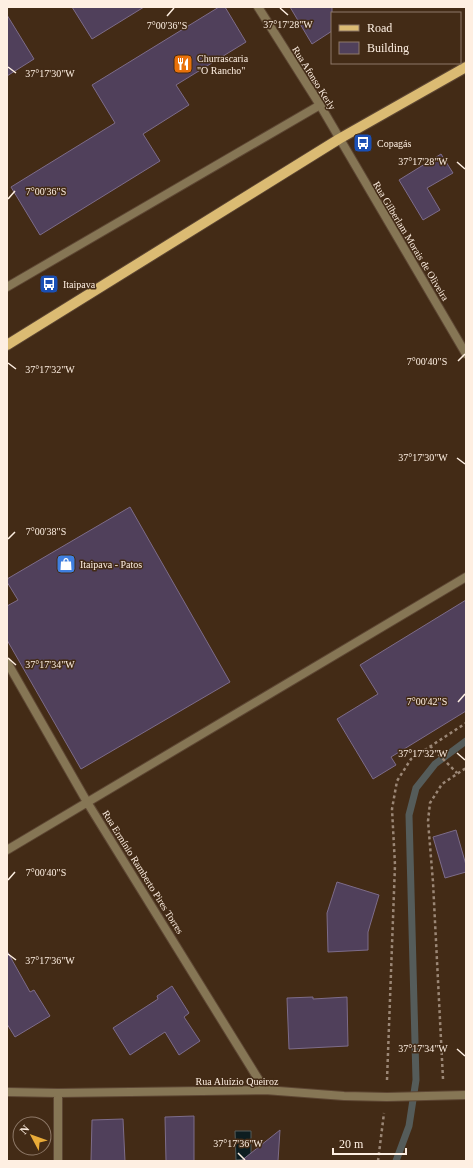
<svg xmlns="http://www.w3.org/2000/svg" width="473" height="1168" font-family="'Times New Roman',serif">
	<rect width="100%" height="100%" fill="#432b16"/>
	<path fill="#0d1d20" stroke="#555c5a" d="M235,1131h16v28l-15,1z"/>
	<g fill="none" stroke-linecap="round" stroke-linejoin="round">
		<path stroke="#555c5a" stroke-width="7" d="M396,1161l13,-35 7,-46 -7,-265 7,-27 19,-24 31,-23"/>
	</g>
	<path fill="#50405b" stroke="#7d6c89" d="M72,7h72l-52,32z
		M219,7h6l21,35 -70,43 13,20 -46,29 17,27 -120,74 -29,-48 104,-64 -23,-38z
		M290,7h42v24l-20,13z
		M7,15l27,44 -27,17z
		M441,154l12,19 -26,15 13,22 -17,10 -24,-40z
		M130,507l100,175 -149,87 -74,-129v-34l11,-6 -11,-18v-3z
		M466,600v111l-75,46 5,8 -23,14 -36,-60 41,-25 -18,-29z
		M456,830l10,35v7l-21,6 -12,-41z
		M337,882l42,13 -11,37v18l-40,2 -1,-39z
		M7,951l23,41 4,-2 16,26 -35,21 -8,-13z
		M172,986l17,27 -5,4 16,24 -21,14 -14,-23 -35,23 -17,-27 45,-29 -1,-3z
		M313,997v2l34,-2 1,49 -59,3 -2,-51z
		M194,1116v45h-28l-1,-44z
		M123,1119l2,42h-34l1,-41z
		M280,1130l-2,31h-37z"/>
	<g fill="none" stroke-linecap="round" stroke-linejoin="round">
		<defs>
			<path id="minor" d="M258,7l62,98 146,249
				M7,287l313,-182
				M7,662l80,140 178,288
				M7,850l459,-273
				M7,1092l51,1 207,-3 79,6 43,1 79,-2
				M58,1093v68"/>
			<path id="primary" d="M7,345l332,-206 127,-72"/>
		</defs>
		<use href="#minor" stroke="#5d4633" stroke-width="10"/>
		<use href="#primary" stroke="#5d4633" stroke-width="12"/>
		<path stroke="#9b8776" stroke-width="2.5" stroke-dasharray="3 3" stroke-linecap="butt" d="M430,746l27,27
			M443,1079l-10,-197 -5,-61 2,-18 12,-19 24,-16
			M387,1080l8,-215 -3,-56 5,-28 14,-22 55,-36
			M378,1161l6,-48"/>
		<use href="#minor" stroke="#867655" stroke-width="8"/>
		<use href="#primary" stroke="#dbbb73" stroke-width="10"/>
	</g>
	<path fill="none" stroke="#feefe2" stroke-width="1.5" d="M280,8l8,7M167,16l7,-8M8,67l8,6M457,162l8,7M8,199l7,-8M458,361l7,-7M8,363l8,6M457,458l8,6M8,539l7,-7M8,658l8,7M458,702l7,-8M457,753l8,7M8,880l7,-8M8,954l8,6M457,1049l8,7M238,1153l7,7"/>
	<defs>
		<symbol id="restaurant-square" viewBox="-11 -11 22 22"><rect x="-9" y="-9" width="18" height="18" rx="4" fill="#e8710a" stroke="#432b16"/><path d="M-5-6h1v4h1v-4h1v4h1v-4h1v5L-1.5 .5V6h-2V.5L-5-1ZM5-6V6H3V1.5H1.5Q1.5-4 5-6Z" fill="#fff"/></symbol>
		<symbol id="bus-square" viewBox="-11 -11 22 22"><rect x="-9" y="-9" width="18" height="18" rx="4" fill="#1a4fb4" stroke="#432b16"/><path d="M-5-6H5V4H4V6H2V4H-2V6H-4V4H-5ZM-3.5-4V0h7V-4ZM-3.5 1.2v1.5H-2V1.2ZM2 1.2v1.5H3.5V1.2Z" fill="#fff"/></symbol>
		<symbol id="shop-square" viewBox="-11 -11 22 22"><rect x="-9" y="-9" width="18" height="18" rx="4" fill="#3f7fe0" stroke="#432b16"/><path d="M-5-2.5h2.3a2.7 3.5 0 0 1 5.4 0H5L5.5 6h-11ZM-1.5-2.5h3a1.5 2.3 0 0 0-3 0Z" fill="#fff"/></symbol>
	</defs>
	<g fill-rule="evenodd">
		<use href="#restaurant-square" x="172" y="53" width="22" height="22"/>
		<use href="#bus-square" x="352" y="132" width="22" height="22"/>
		<use href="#bus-square" x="38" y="273" width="22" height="22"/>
		<use href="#shop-square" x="55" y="553" width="22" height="22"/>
	</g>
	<g text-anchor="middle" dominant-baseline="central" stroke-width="3" stroke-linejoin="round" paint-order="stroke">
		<g font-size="10" fill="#feefe2" stroke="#432b16" text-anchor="start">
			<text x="197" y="58">Churrascaria<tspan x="197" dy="12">"O Rancho"</tspan></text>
			<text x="377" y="143">Copagás</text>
			<text x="63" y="284">Itaipava</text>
			<text x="80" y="564">Itaipava - Patos</text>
		</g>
		<g font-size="10" fill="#feefe2" stroke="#432b16">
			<text transform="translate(314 78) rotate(58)">Rua Afonso Kerly</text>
			<text transform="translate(411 241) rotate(59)">Rua Gilberlam Morais de Oliveira</text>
			<text transform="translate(143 872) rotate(58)">Rua Ermínio Ramberto Pires Torres</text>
			<text x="237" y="1081">Rua Aluízio Queiroz</text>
		</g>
	</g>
	<g font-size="10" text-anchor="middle" fill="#feefe2" stroke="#432b16" stroke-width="3" stroke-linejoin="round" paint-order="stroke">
		<text x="288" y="28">37°17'28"W</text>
		<text x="167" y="29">7°00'36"S</text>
		<text x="50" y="77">37°17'30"W</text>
		<text x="423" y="165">37°17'28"W</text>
		<text x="46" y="195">7°00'36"S</text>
		<text x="427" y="365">7°00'40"S</text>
		<text x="50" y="373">37°17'32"W</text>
		<text x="423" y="461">37°17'30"W</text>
		<text x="46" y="535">7°00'38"S</text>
		<text x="50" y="668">37°17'34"W</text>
		<text x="427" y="705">7°00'42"S</text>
		<text x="423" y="757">37°17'32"W</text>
		<text x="46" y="876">7°00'40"S</text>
		<text x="50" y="964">37°17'36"W</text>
		<text x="423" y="1052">37°17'34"W</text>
		<text x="238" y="1147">37°17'36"W</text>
	</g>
	<rect width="473" height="1168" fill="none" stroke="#feefe2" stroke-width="16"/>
	<rect x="331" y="12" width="130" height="52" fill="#432b16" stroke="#8e7968"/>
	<rect x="339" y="25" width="20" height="6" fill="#dbbb73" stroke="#8e7968"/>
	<text x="367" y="32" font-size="12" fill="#feefe2">Road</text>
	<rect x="339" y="42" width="20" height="12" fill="#50405b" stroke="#8e7968"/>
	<text x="367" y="52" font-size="12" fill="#feefe2">Building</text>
	<g transform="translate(32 1136) rotate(311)"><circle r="19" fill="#432b16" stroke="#8e7968"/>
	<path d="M0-3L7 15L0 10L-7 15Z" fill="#e9ab38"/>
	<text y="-6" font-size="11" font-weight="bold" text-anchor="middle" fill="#feefe2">N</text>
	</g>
	<path d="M333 1148v6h73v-6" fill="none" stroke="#feefe2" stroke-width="2"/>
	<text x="339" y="1148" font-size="12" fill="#feefe2" stroke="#432b16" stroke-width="3" paint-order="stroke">20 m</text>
</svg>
